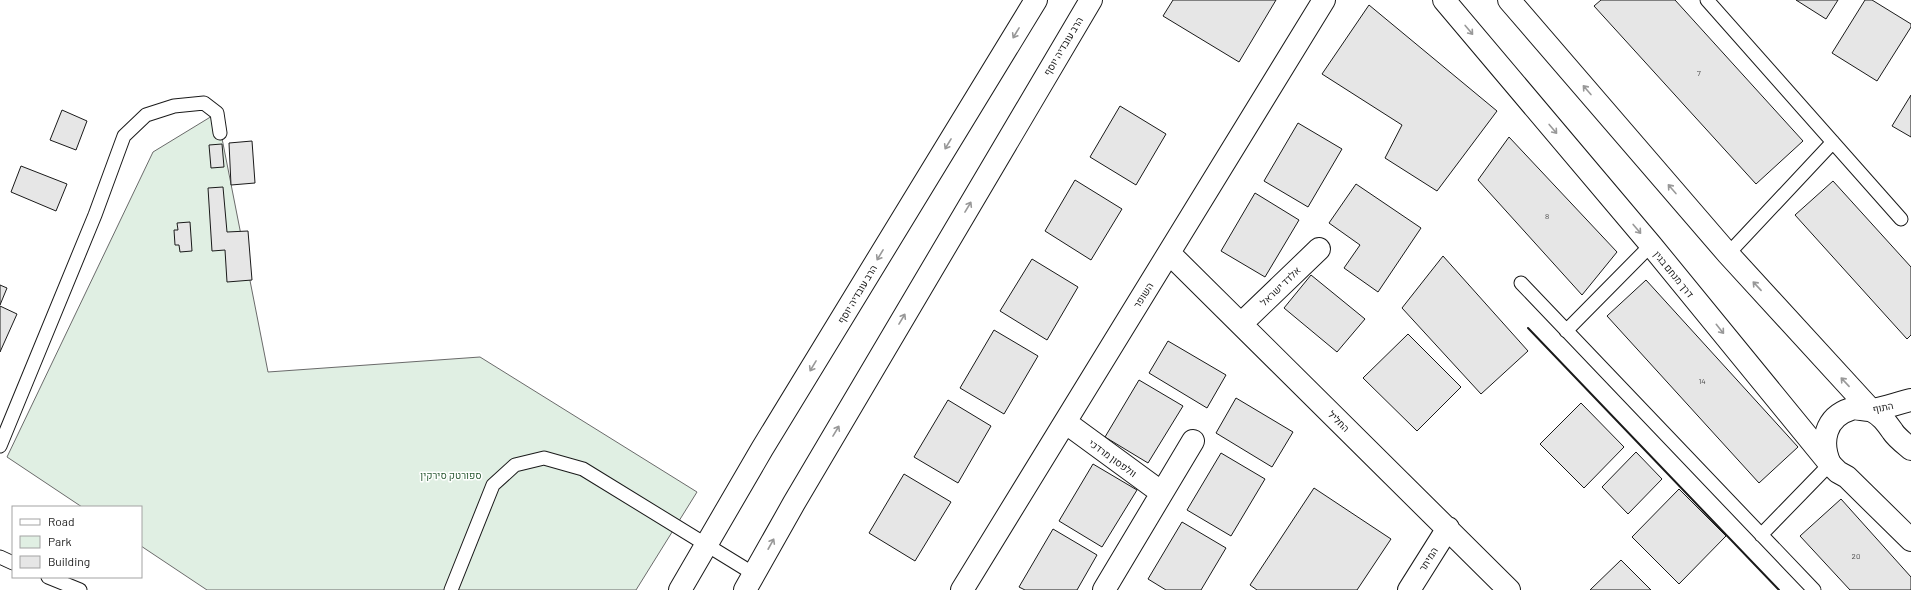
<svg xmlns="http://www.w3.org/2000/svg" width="1911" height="590" font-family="Barlow,Heebo,sans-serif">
	<rect width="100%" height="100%" fill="#fff"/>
	<path fill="#e0efe3" stroke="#6a6a6a" d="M217,113l51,259 212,-15 217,135 -61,98h-429l-66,-44v-39h-59l-75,-50 146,-305z"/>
	<path fill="#e6e6e6" stroke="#1a1a1a" d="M1173,0h103l-37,62 -76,-46z
		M1601,0h74l128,141 -47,43 -162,-178z
		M1796,0h42l-12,19z
		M1865,0h7l39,24v3l-34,54 -45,-28z
		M1369,5l128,106 -60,80 -52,-33 17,-33 -80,-51z
		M1911,95v42l-19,-11z
		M1120,106l46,28 -30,51 -46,-28z
		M62,110l25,11 -11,29 -26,-10z
		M1298,123l44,26 -34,58 -44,-26z
		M1509,137l108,115 -35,43 -104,-115z
		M252,141l3,42 -24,2 -2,-42z
		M222,144l2,23 -13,1 -2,-23z
		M21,166l46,18 -11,27 -45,-19z
		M1075,180l47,29 -31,51 -46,-29z
		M1833,181l78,86v68l-4,4 -112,-124z
		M1356,184l65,44 -43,64 -34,-24 16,-23 -31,-22z
		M223,187l4,45 21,-1 4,49 -25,2 -2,-32 -13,1 -4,-63z
		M1255,193l44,27 -34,57 -44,-26z
		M190,222l2,29 -12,1 -1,-7h-4l-1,-15h4l-1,-7z
		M1443,256l85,95 -47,43 -79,-86z
		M1032,259l46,28 -31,53 -47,-29z
		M1311,275l54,44 -28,33 -53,-44z
		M1646,280l152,167 -39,36 -152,-167z
		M0,285l7,3 -7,17z
		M0,306l17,8 -17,38z
		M994,330l44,26 -34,58 -44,-26z
		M1408,334l53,53 -44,44 -54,-53z
		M1168,341l58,34 -19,33 -58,-35z
		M1139,380l44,26 -35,57 -43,-26z
		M1236,398l57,34 -21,35 -56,-34z
		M948,400l43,26 -33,57 -44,-26z
		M1581,403l43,44 -40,41 -44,-44z
		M1636,452l26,27 -34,35 -26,-27z
		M1221,453l44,26 -34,57 -44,-26z
		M1093,464l44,26 -35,57 -43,-26z
		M904,474l47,28 -36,59 -46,-28z
		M1314,488l77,51 -34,51h-100l-7,-5z
		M1679,489l47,47 -47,48 -47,-47z
		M1841,499l70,78v13h-61l-50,-54z
		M1182,522l44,26 -25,42h-35l-18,-11z
		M1053,529l44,26 -20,35h-52l-6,-3z
		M1621,560l30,30h-61z"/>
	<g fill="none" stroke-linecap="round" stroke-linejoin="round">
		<defs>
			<path id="service" d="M1707,0l194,219
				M1728,254l105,-112
				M1521,283l293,307
				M1566,331l85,-86
				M0,446l95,-231 29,-79 22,-21 28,-9 30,-3 13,10 3,20
				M1761,535l69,-71
				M0,557l13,6
				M48,577l32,13
				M451,590l42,-105 22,-20 29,-7 39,11 171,105"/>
			<path id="minor" d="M1169,253l340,337
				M1241,324l78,-75
				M1065,422l97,71
				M1830,464c-10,-22 -5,-47 21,-55 6,-2 14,2 21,1 13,-2 26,-7 39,-10
				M962,590l362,-590
				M1104,590l89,-149
				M1409,590l39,-62"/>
			<path id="tertiary" d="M1444,0l207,245 179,219 8,8 9,5 64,63
				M1509,0l219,254 143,156c11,6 15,12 22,22 4,6 12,12 18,17"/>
			<path id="secondary" d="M680,590l82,-141 274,-449
				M745,590l49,-87 297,-503"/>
		</defs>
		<use href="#service" stroke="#1a1a1a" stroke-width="15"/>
		<use href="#minor" stroke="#1a1a1a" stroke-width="24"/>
		<use href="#tertiary" stroke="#1a1a1a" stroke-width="24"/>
		<use href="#secondary" stroke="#1a1a1a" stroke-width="24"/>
		<use href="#service" stroke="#fff" stroke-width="13"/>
		<use href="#minor" stroke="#fff" stroke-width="22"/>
		<use href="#tertiary" stroke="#fff" stroke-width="22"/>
		<use href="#secondary" stroke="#fff" stroke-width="22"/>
		<path stroke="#1a1a1a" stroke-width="2" d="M1528,328l251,262"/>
	</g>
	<defs><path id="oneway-shaft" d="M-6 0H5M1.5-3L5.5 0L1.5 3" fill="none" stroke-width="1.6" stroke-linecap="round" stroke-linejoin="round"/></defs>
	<g stroke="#989898">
		<use href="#oneway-shaft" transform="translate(1469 30) rotate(50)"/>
		<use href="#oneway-shaft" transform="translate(1016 33) rotate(121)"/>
		<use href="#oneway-shaft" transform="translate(1587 90) rotate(-131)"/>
		<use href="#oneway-shaft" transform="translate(1553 129) rotate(50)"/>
		<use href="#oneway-shaft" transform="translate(948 144) rotate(121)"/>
		<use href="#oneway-shaft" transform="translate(1672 189) rotate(-131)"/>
		<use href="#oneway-shaft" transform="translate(968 207) rotate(-59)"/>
		<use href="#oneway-shaft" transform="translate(1637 229) rotate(50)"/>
		<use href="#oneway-shaft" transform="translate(880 255) rotate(121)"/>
		<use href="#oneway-shaft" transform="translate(1757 286) rotate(-133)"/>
		<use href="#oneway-shaft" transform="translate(902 319) rotate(-59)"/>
		<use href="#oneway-shaft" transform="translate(1720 329) rotate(51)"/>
		<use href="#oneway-shaft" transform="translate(813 366) rotate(121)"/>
		<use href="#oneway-shaft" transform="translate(1845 382) rotate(-133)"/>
		<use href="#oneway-shaft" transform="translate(836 431) rotate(-59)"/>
		<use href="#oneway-shaft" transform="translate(771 544) rotate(-61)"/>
	</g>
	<g text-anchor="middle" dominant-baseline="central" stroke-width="3" stroke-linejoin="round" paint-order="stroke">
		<g font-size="8" fill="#4d4d4d">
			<text x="1699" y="73">7</text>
			<text x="1547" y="216">8</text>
			<text x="1702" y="381">14</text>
			<text x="1856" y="556">20</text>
		</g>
		<g font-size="10" fill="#1a1a1a" stroke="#fff">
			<text transform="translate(1063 46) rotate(-59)">הרב עובדיה יוסף</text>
			<text transform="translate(1674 274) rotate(51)">דרך מנחם בגין</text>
			<text transform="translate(1280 286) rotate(-44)">אלדד ישראל</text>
			<text transform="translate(857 294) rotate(-59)">הרב עובדיה יוסף</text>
			<text transform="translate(1143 295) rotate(-58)">השופר</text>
			<text transform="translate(1883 407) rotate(-12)">התוף</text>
			<text transform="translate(1339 421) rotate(45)">החליל</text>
			<text transform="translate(1113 458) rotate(36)">וולפסון מרדכי</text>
			<text transform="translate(1428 559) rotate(-58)">המיתר</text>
		</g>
		<g font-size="10" fill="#2b5a34" stroke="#fff">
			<text x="451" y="475">ספורטק סירקין</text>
		</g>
	</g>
	<rect x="12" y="506" width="130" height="72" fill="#ffffff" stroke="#a3a3a3"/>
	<rect x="20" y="519" width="20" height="6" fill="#ffffff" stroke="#a3a3a3"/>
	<text x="48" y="526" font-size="12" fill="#1a1a1a">Road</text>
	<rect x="20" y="536" width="20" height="12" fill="#e0efe3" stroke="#a3a3a3"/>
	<text x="48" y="546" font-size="12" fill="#1a1a1a">Park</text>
	<rect x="20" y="556" width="20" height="12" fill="#e6e6e6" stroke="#a3a3a3"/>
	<text x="48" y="566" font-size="12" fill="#1a1a1a">Building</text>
</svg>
